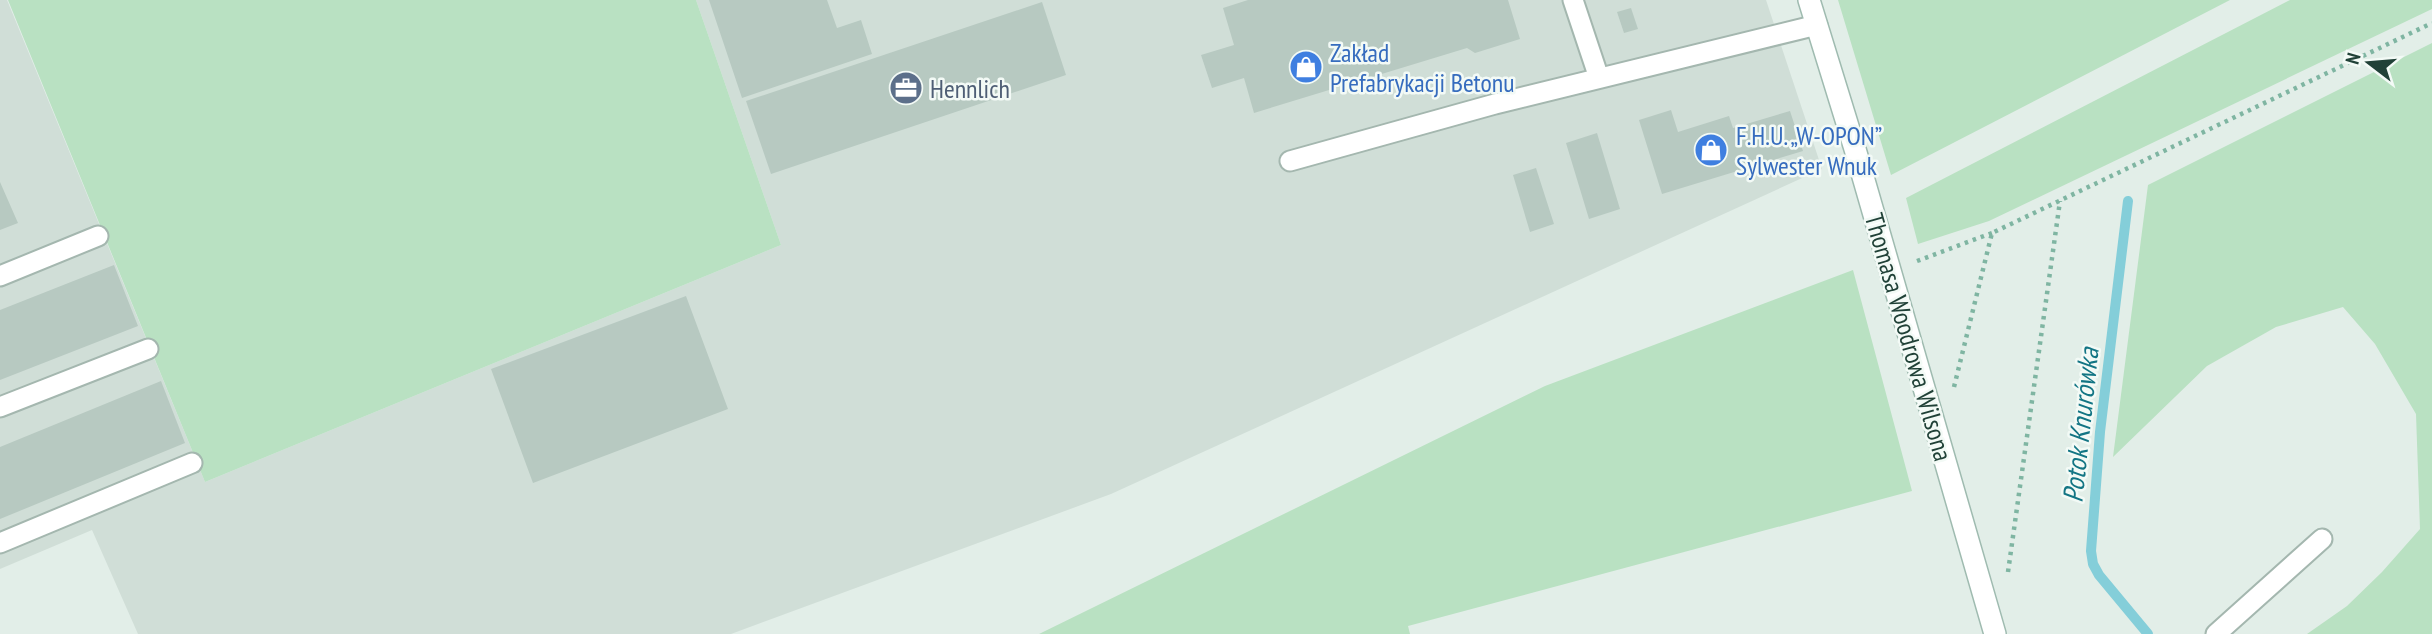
<svg xmlns="http://www.w3.org/2000/svg" width="2432" height="634" font-family="'PT Sans Narrow',sans-serif">
	<rect width="100%" height="100%" fill="#e2eee8"/>
	<path fill="#d0ded7" d="M0,0h7l198,482 576,-237 -85,-245h1070l56,169 -711,325 -380,140h-593l-46,-104 -92,39z"/>
	<path fill="#b9e1c2" d="M8,0h688l85,245 -576,237z
		M1838,0h392l-339,175z
		M2290,0h142v9l-443,212 -71,23 -12,-46z
		M2432,43v591h-125l40,-28 35,-34 38,-43 -4,-115 -41,-70 -32,-37 -67,20 -69,39 -94,91 35,-272z
		M1853,270l59,221 -504,135 2,8h-371l506,-248z"/>
	<g fill="none" stroke-linecap="round" stroke-linejoin="round">
		<path stroke="#84ced9" stroke-width="10" d="M2128,201l-28,231 -9,119 2,13 6,11 49,59"/>
	</g>
	<path fill="#b7c9c1" d="M709,0h118l10,28 24,-8 11,34 -130,44z
		M1248,0h260l12,39 -45,14 -8,-5 -213,65 -10,-35 -32,10 -11,-33 33,-10 -11,-37z
		M1042,2l24,73 -295,99 -25,-73z
		M1631,8l7,21 -14,4 -7,-21z
		M1671,110l7,22 51,-16 4,12 57,-17 13,40 -141,43 -23,-74z
		M1597,133l23,76 -31,10 -23,-76z
		M1536,168l18,56 -24,8 -17,-57z
		M0,182l18,41 -18,7z
		M114,265l24,61 -138,54v-70z
		M686,296l42,113 -195,74 -42,-114z
		M161,381l24,62 -185,76v-72z"/>
	<g fill="none" stroke-linecap="round" stroke-linejoin="round">
		<defs>
			<path id="lane" d="M1573,0l26,78
				M1290,161l205,-57 322,-79
				M0,276l98,-40
				M0,407l148,-58
				M0,543l192,-80
				M2216,634l106,-95"/>
			<path id="secondary" d="M1809,0l46,149 140,485"/>
		</defs>
		<use href="#lane" stroke="#a4b7af" stroke-width="23"/>
		<use href="#secondary" stroke="#9fbbb0" stroke-width="24"/>
		<path stroke="#7fb5a2" stroke-width="4.5" stroke-dasharray="3.5 5" stroke-linecap="butt" d="M1917,261l75,-28
			M1954,387l38,-154 440,-210
			M2008,572l52,-371"/>
		<use href="#lane" stroke="#fff" stroke-width="19"/>
		<use href="#secondary" stroke="#fff" stroke-width="21"/>
	</g>
	<defs>
		<symbol id="shop-disc" viewBox="-11 -11 22 22"><circle r="9.5" fill="#3f7fe0" stroke="#f3faf6"/><path d="M-5-2.5h2.3a2.7 3.5 0 0 1 5.4 0H5L5.5 6h-11ZM-1.5-2.5h3a1.5 2.3 0 0 0-3 0Z" fill="#fff"/></symbol>
		<symbol id="office-disc" viewBox="-11 -11 22 22"><circle r="9.5" fill="#5c6f8a" stroke="#f3faf6"/><path d="M-6-3h4V-5.5h4V-3h4V5H-6ZM-1-4.5V-3h2v-1.5ZM-6 0V1H6V0Z" fill="#fff"/></symbol>
	</defs>
	<g fill-rule="evenodd">
		<use href="#shop-disc" x="1287" y="48" width="38" height="38"/>
		<use href="#office-disc" x="887" y="69" width="38" height="38"/>
		<use href="#shop-disc" x="1692" y="131" width="38" height="38"/>
	</g>
	<g text-anchor="middle" dominant-baseline="central" stroke-width="5" stroke-linejoin="round" paint-order="stroke">
		<g font-size="26" fill="#366cbe" stroke="#f3faf6" text-anchor="start">
			<text x="1330" y="52">Zakład<tspan x="1330" dy="30">Prefabrykacji Betonu</tspan></text>
			<text x="1736" y="135">F.H.U. „W-OPON”<tspan x="1736" dy="30">Sylwester Wnuk</tspan></text>
		</g>
		<g font-size="26" fill="#4e5e75" stroke="#f3faf6" text-anchor="start">
			<text x="930" y="88">Hennlich</text>
		</g>
		<g font-size="26" fill="#204137" stroke="#f3faf6">
			<text transform="translate(1909 337) rotate(74)">Thomasa Woodrowa Wilsona</text>
		</g>
		<g font-size="28" font-style="italic" fill="#137584" stroke="#f3faf6">
			<text transform="translate(2080 425) rotate(-84)">Potok Knurówka</text>
		</g>
	</g>
	<g transform="translate(2369 63) rotate(286)" stroke="#f3faf6" stroke-width="5" paint-order="stroke">
	<path d="M0-5L12 26L0 18L-12 26Z" fill="#204137"/>
	<text y="-10" font-size="19" font-weight="bold" text-anchor="middle" fill="#204137">N</text>
	</g>
</svg>
